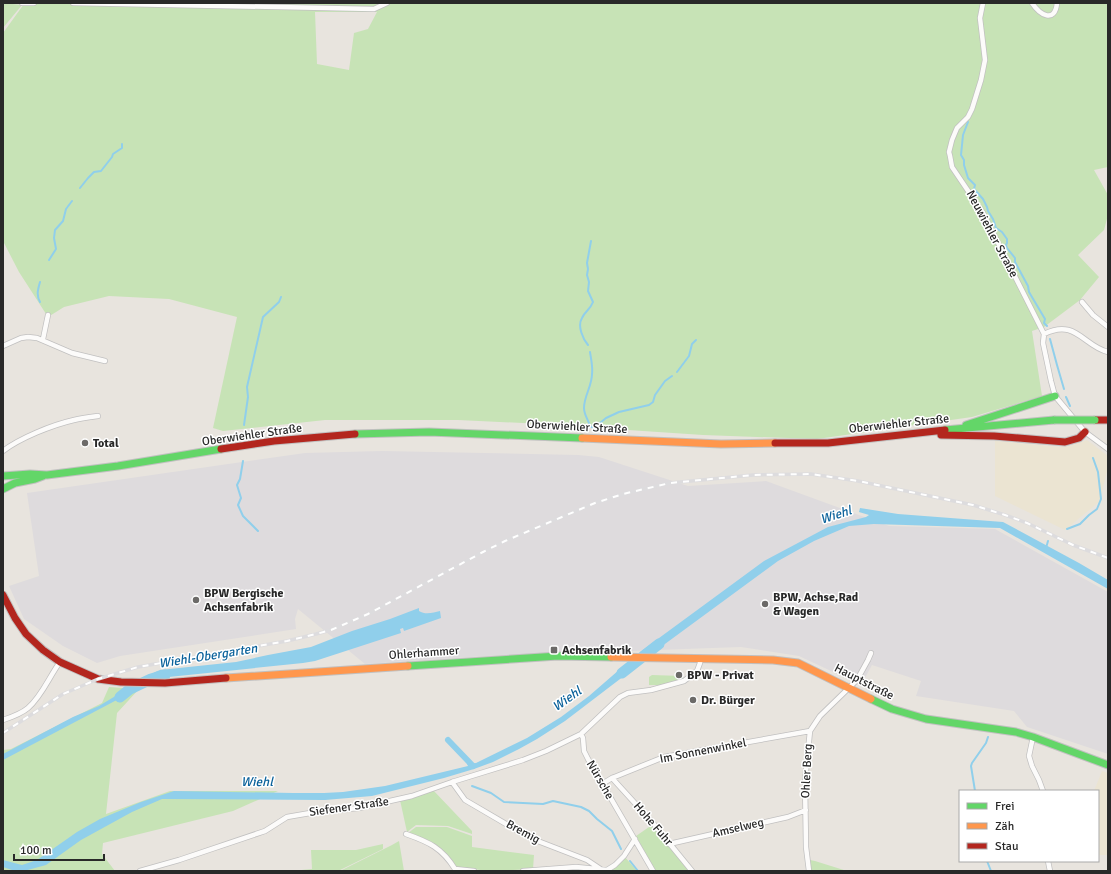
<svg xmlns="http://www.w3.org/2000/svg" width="1111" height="874" font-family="Signika,sans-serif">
	<rect width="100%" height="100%" fill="#e8e4de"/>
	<path fill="#dedbdd" d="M382,451l196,4 21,2 89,29 78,-5 123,45 106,3 113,63v162l-81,-27 -13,-16 -98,-15 5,-15 -49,-16 -11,20 -62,-29 -58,-9 -255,9 -121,8 -67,-55 -3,10 1,10 -176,27 -23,7 -34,-17 -39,-27 -15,-33 30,-10 -12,-83 278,-40z"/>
	<path fill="#ebe4d2" d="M1087,440l21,16v12l-9,34 -34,28 -70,-34v-55l66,6 9,-1z
		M1102,771l6,2v82h-10v-64h-4z"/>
	<path fill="#c7e3b6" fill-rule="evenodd" d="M3,3l19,2 -19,23z
		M22,3h1086v164l-14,3 14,25v20l-4,15 -26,25 21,22 -19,23 -36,27 -12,4 10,65 -70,21 -155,22 -114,-4 -180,-12 -65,-3h-133l-102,11 -10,-3 24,-111 -68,-18 -60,-3 -45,11 -16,10 -29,-45 -16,-31v-208l21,-29zM315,12h62l-9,17 -14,4 -5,37 -32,-6z
		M652,675l30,1 2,3 -24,6h-11v-8z
		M109,687l30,2 -22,24 -11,101 64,-23h108l-45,20 -130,32 -1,11 13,17h-112v-121l8,-1 91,-46z
		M433,790l39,41v3l-24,-8 -32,-1 -9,7 -7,-32z
		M652,825l37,43 1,3h-35l-19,-35z
		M416,827h31l25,9v11l62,8 -1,14 -44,2 -33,-4 -17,-19 -12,-8 -19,-7z
		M399,841l5,30h-64l52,-26z
		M383,844v5l-45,22h-47l21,-2 -1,-19h45z
		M625,857l12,14h-28z
		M810,860l5,1 32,10h-36z"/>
	<path fill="#90cfeb" d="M860,508l38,6 105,8 76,41 29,17v9l-108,-61 -126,-4 -25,2 -35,15 -36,20 -124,91h-14l124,-91 64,-34 38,-10 3,-2 -10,-3z
		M419,608v3c6,4 14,2 21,0l1,7 -37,13 -1,-3 -3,1 1,4 -86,28 -12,2 -144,15 -15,1 11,-7 5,-2 76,-8 32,-7 43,-8 41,-16 38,-12z
		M627,663h14l-76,58 -28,18 -18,10 -26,13 -19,7 -30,9 -72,18 -47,4 -163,-1 -30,13 -51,28 -35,25 -22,6 -12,-1 -9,-3v-7l19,5 15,-5 40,-28 23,-13 41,-17 33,-11 119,2h31l19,-1 42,-6 83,-20 -1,-2 9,-1 51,-25 34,-21 28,-21z
		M127,689h12l-9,4 -127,67v-6l70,-37 26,-11z"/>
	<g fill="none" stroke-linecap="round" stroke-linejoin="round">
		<path stroke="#90cfeb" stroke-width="2" d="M968,122l-5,13 -2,20 3,5v5l4,13 7,7 -1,4 9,10 4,8 1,4 5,8 3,9 6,4 5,7v4l-1,2 1,3 8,10v4l13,24 1,6 16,27 -1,4 3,3
			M80,188l8,-10 6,-6 7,-1 11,-14 1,-3 9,-6v-4
			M49,260l7,-11 -2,-11 1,-8 8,-9 3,-12 6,-8
			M40,302c-4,-7 -2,-13 0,-20
			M1050,339l7,26 7,24
			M588,345c-5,-6 -11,-19 -6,-27 3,-7 8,-8 11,-16l-5,-11 1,-9 -2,-7 1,-6 -1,-6 4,-22
			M590,352c1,7 3,15 2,22 0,12 -8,22 -8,34 0,7 4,11 6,18l4,2 12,-10 13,-6 30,-7 4,-3 2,-7 10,-14 7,-5
			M677,372l12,-16 3,-12 4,-4
			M1066,397l4,9
			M244,425l4,-28 -1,-10 16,-70 16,-15 2,-5
			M243,461l-3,18 -3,6 4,13 -3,7 5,11 15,15
			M1067,529l13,-5 9,-9 8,-6 4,-10 -3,-27 -5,-14
			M1046,548l2,-7
			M472,786l19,7 13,9 39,2 10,-3 28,6 8,4 8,8 15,12 9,18
			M975,791l-4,-25 1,-3 14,-20 2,-6
			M630,861l8,10
			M987,861l4,10"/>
		<path stroke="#90cfeb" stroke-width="6" d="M448,740l25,26"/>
		<path stroke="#90cfeb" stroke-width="11" d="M622,673l37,-29
			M120,697l10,-8 21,-10 14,-4"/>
		<defs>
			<path id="street" d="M22,3h12
				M73,3l301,6 13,-6
				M983,3l-3,15 5,42 -4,20 -9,29 -4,8 -11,11 -5,12 -3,12 1,4 2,11 31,46 61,121 -1,9 8,38 4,15 30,36 23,17
				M1032,3c8,12 23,21 25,0
				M1082,302l11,13 15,12
				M1044,334c32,-16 39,12 64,18
				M43,339l5,-24
				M3,346l18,-8 7,-1 9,1 35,15 33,8
				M3,451c17,-13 49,-26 71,-31 8,-2 16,-3 24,-4
				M3,720c9,-3 18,-6 25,-12 14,-12 21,-31 32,-46
				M581,734l2,4 1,13 4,8 65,112
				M1033,737l-4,19 3,10 7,14 4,11
				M612,778l40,44 40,49
				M452,782l13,18 65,38 57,22 15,10
				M602,784l10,-6 52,-21 146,-26
				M406,834c23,8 36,14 49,35l19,2
				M669,844l119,-27 18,-7
				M1048,861l2,10
				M140,871l39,-11 86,-29 22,-14 29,-5 43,-4 53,-12 40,-14 71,-22 23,-9 35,-17 39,-37 8,-4 23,-3 33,-9 13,-10 3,-8v-4
				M523,871l53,-4 31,3 8,-5 9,-9 11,-17
				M809,871l-3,-24 -1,-66 5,-50 10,-15 37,-36 11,-20 3,-7"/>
			<path id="fast" d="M966,425l89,-29
				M945,430l109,-10
				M355,434l74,-2 153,6
				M3,476l27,-2 17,1 71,-9 103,-17
				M3,489l12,-6 20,-4 8,-3
				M408,666l150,-10 53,1
				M871,699l21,10 34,10 90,13 17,5 75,28"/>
			<path id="slow" d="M582,438l139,6 54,-1
				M611,657l162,3 25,3 73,36
				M226,678l182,-12"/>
			<path id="jam" d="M1095,420h13
				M941,435l53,1 71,6 14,-4 6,-6
				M775,443h53l117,-13
				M221,449l53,-8 81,-7
				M3,595l12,23 11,16 17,16 17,12 38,17 23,3 44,1 61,-5"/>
		</defs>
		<use href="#street" stroke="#c1c0c0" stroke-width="6"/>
		<use href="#fast" stroke="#c1c0c0" stroke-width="9"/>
		<use href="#slow" stroke="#c1c0c0" stroke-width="9"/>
		<use href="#jam" stroke="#c1c0c0" stroke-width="9"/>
		<use href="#street" stroke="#fcfbfa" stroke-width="4.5"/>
		<use href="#fast" stroke="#63d668" stroke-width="7"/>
		<use href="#slow" stroke="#ff974d" stroke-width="7"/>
		<use href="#jam" stroke="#b3261e" stroke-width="7"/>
		<defs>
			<path id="rail" d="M3,733l60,-39 35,-15 40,-12 149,-26 29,-7 15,-4 37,-16 115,-62 22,-11 90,-38 28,-9 47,-11 83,-8 58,-1 47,7 115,24 32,10 22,8 46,22 35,13"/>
		</defs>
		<use href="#rail" stroke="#dddcde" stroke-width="3.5"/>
		<use href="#rail" stroke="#fff" stroke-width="2" stroke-dasharray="6" stroke-linecap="butt"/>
		<defs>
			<path id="fast-bridge" d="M1054,420h41"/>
		</defs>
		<use href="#fast-bridge" stroke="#c4c3c0" stroke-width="9" stroke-linecap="butt"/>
		<use href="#fast-bridge" stroke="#63d668" stroke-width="7"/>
	</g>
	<g fill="#6c6a68" stroke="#fff" stroke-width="1.5">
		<circle cx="85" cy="443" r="4"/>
		<circle cx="196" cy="600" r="4"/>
		<circle cx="765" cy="604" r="4"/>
		<rect x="550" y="646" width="8" height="8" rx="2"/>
		<circle cx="679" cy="675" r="4"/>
		<circle cx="693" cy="700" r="4"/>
	</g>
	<g text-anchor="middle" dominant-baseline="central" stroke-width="3" stroke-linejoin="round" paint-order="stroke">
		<g font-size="12" fill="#292929" stroke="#fff">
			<text transform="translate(992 234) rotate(62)">Neuwiehler Straße</text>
			<text transform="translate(899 424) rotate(-6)">Oberwiehler Straße</text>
			<text transform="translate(577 427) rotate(3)">Oberwiehler Straße</text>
			<text transform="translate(252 435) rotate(-8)">Oberwiehler Straße</text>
			<text transform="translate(424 653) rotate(-4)">Ohlerhammer</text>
			<text transform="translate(864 682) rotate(27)">Hauptstraße</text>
			<text transform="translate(703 751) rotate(-11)">Im Sonnenwinkel</text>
			<text transform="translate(807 771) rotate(-87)">Ohler Berg</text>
			<text transform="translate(600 780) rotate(60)">Nürsche</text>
			<text transform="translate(349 807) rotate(-8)">Siefener Straße</text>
			<text transform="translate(653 824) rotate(49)">Hohe Fuhr</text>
			<text transform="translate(738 828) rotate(-13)">Amselweg</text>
			<text transform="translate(523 832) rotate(28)">Bremig</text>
		</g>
		<g font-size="12" font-weight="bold" fill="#292929" stroke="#fff" text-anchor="start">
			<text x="93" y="443">Total</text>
			<text x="204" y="593">BPW Bergische<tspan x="204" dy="14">Achsenfabrik</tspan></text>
			<text x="773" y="597">BPW, Achse,Rad<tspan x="773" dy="14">&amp; Wagen</tspan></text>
			<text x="562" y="650">Achsenfabrik</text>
			<text x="687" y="675">BPW - Privat</text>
			<text x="701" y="700">Dr. Bürger</text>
		</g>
		<g font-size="13" font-style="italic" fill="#0b629b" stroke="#fff">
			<text transform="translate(836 515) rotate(-18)">Wiehl</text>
			<text transform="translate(208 656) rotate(-9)">Wiehl-Obergarten</text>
			<text transform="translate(567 699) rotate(-35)">Wiehl</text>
			<text x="257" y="782">Wiehl</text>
		</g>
	</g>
	<rect width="1111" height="874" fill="none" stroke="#292929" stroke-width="8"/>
	<rect x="959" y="790" width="140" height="72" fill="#ffffff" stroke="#a9a9a9"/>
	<rect x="967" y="803" width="20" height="6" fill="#63d668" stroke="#a9a9a9"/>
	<text x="995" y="810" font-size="12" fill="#292929">Frei</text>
	<rect x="967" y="823" width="20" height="6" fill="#ff974d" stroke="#a9a9a9"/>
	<text x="995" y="830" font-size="12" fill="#292929">Zäh</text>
	<rect x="967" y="843" width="20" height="6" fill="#b3261e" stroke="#a9a9a9"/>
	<text x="995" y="850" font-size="12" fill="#292929">Stau</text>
	<path d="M14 854v6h90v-6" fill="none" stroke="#292929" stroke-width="2"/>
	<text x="20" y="854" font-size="12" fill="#292929" stroke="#ffffff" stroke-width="3" paint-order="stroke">100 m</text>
</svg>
